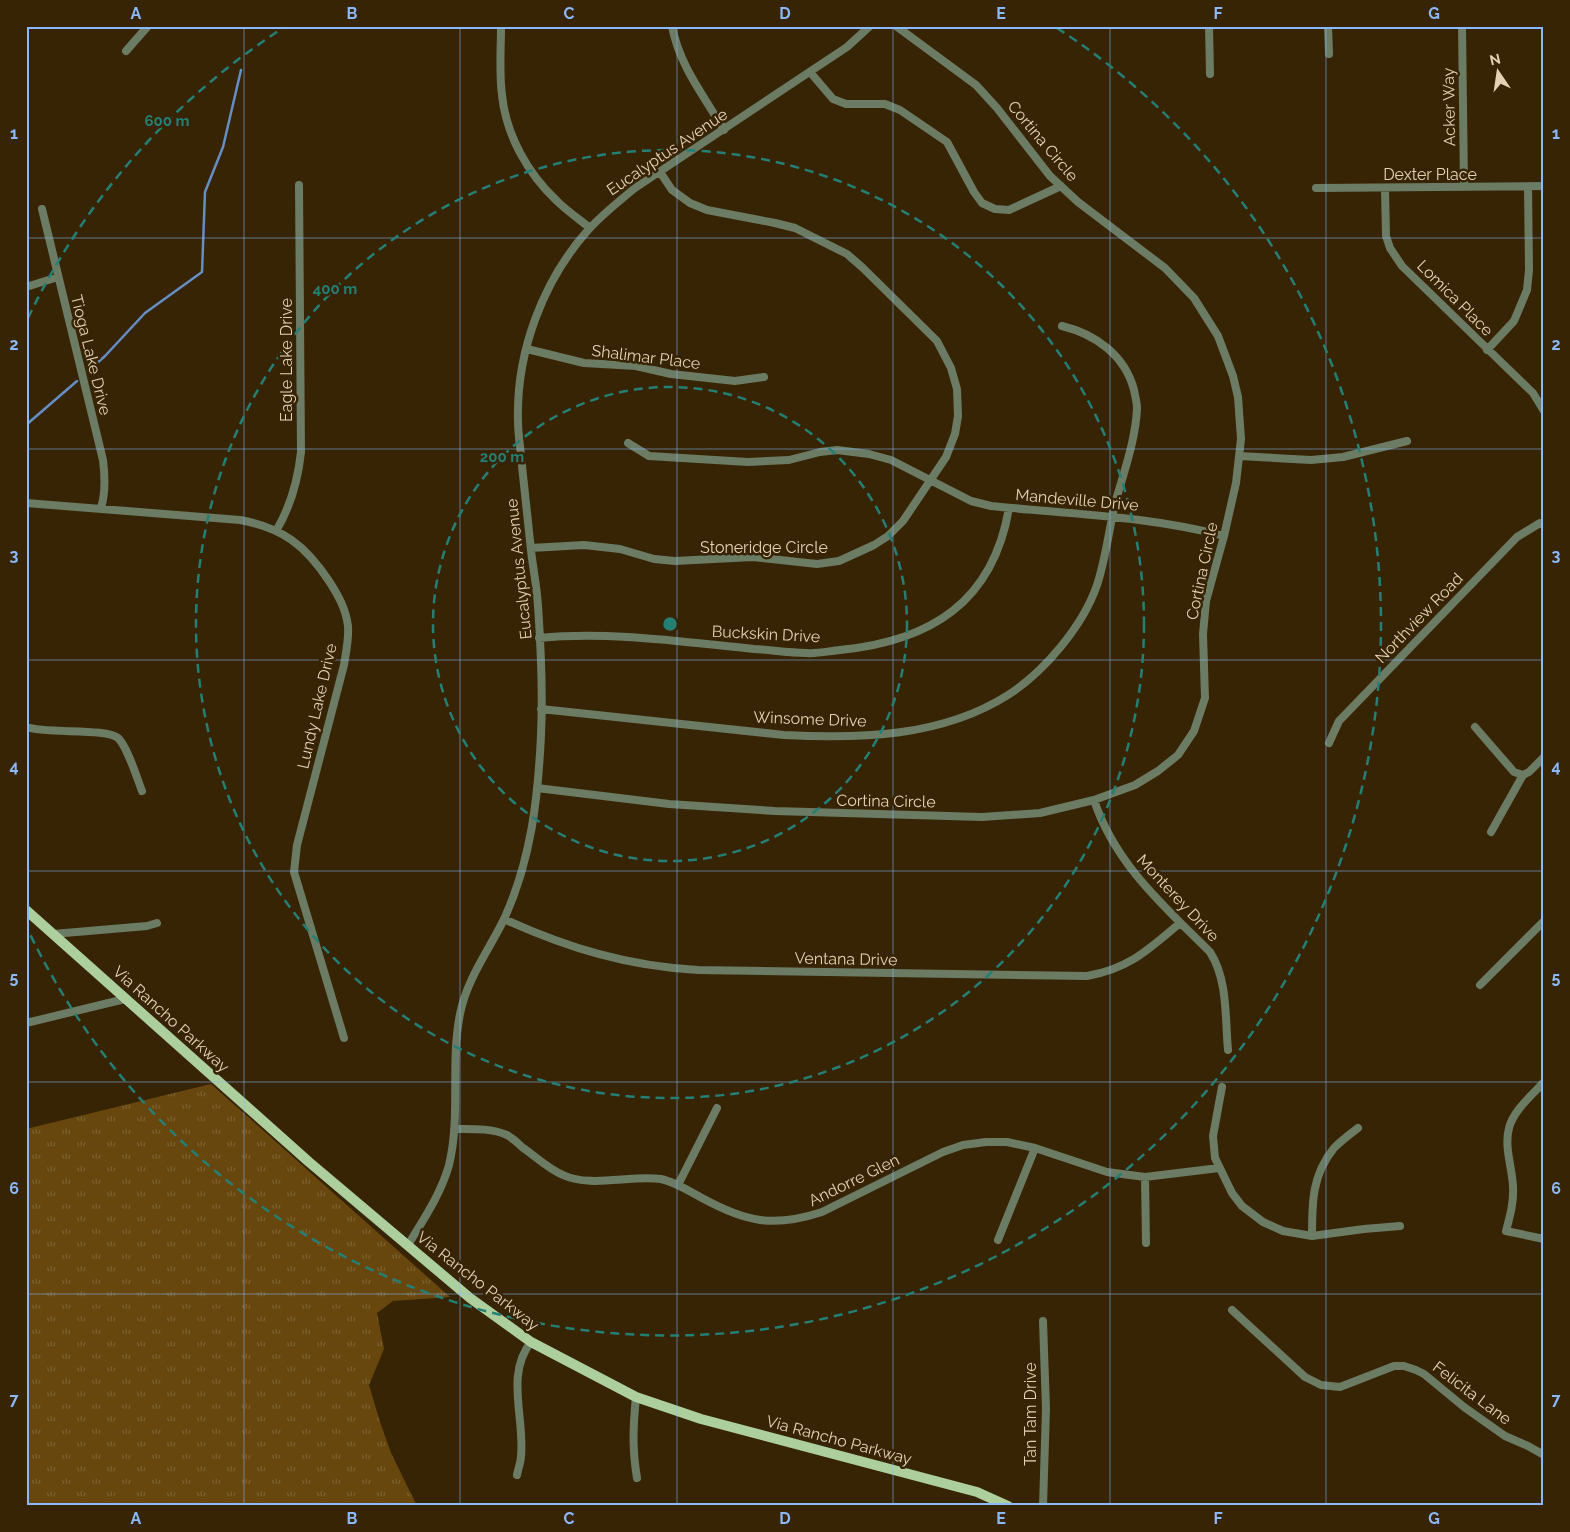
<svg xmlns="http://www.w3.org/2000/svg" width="1570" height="1532" font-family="Raleway,sans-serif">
	<defs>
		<pattern id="grass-tufts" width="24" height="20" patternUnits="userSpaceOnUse" patternTransform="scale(1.25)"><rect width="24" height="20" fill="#67470e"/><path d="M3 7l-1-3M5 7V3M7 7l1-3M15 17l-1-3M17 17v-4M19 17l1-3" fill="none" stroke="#7d602f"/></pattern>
	</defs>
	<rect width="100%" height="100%" fill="#372404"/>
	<path fill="url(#grass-tufts)" d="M211,1084l239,213 -57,4 -16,12 7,36 -15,36 11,37 11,31 26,53h-391v-377z"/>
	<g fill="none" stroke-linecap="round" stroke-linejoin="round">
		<path stroke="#658ec2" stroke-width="2.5" d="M88,371l17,-15 40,-43 57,-41 3,-80 18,-45 18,-77
			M26,425l51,-44"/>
		<path stroke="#6b7b64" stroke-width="8" d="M501,26c0,23 -2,47 1,69 4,40 26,79 55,106 10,10 22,18 33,27
			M672,26c7,39 32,70 52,104
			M1209,26l1,48
			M1328,26l1,28
			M1462,26l2,161
			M126,51l22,-25
			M810,72l23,27 13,5h39l15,6 47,32 27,50 8,11 13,6 14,1 52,-24
			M1316,188l228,-2
			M1385,188l1,48 4,12 12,18 131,127 11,18
			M42,209l61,251c2,16 3,32 -2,48
			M26,287l32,-10
			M527,349l57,14 52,3 35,8 64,7 29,-4
			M1487,350l27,-29 13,-31 2,-20 -1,-83
			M628,443l21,13 99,6 41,-2 31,-8 17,-2 32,4 22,6 80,41 20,5c78,8 157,10 233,30
			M1239,456l72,4 32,-3 64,-16
			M26,503l214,17c43,8 65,25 89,61 9,14 17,28 19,45 1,13 -2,26 -4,39l-47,180 -3,27 50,166
			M276,531c15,-25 22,-51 25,-79l-2,-267
			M531,548l53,-3 36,4 34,10 21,2 78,-4 64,7 22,-3 35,-16 14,-9 15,-15 43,-64 9,-23 3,-18 -1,-27 -6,-21 -14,-27 -74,-73 -16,-14 -52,-26 -20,-5 -68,-13 -17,-7 -18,-13 -12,-18
			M539,638c71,-7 144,4 215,11 17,1 35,4 52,4 12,1 23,-2 34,-3 91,-9 153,-48 169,-142
			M541,709l243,26c76,4 158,2 224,-40 36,-23 75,-69 89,-110 9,-27 12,-57 19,-85 8,-28 20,-62 21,-92 0,-6 -2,-12 -3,-18 -9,-35 -39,-56 -72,-64
			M26,727c20,7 81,1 92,11 9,8 19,40 24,53
			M1475,727l39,45 9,3 6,-3 15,-15
			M1329,743l10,-22 178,-184 23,-14 4,2
			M537,788l132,16 106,7 207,6 58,-4 54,-13 41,-15 23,-14 20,-16 16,-24 11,-33 -2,-64 3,-33 18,-65 12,-53 5,-44 -3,-42 -5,-21 -15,-40 -24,-38 -29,-30 -87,-66 -28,-26 -53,-68 -21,-23 -80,-59
			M1094,800c21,64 70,106 116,152 18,28 15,66 18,98
			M1491,832l32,-57
			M504,919c64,29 123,47 194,51l389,6c42,-7 62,-27 93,-53
			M53,934l94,-8 10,-3
			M1480,985l64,-64
			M26,1023l99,-24
			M1544,1082c-12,13 -31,29 -35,46 -5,19 3,39 4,58 1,16 -3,30 -7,45l38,8
			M1222,1087l-9,49 2,22 17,35 10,13 21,16 20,9 29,5 52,-7 36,-3
			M454,1129c18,0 37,-1 53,6 5,3 11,8 15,12 13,9 26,22 41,28 27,13 67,0 98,4 14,3 28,12 41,19 44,24 71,30 120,14l121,-60 20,-7 23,-3h21l28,6 72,24 38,5 74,-9
			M1145,1177l1,66
			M678,1185l39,-77
			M1312,1236c0,-34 0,-61 22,-88 7,-7 16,-14 24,-20
			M998,1240l37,-92
			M408,1245c15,-25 33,-51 41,-80 12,-49 1,-101 11,-151 7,-36 30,-65 45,-97 26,-58 33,-118 36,-182 2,-43 0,-86 -3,-129 -1,-19 -5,-37 -7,-56 -3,-28 -6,-56 -9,-84 -1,-15 -4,-30 -4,-45 -2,-69 25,-141 71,-192 14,-15 30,-28 46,-41l212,-141 23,-21
			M1232,1310l73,67 16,8 19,2 54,-21h10l12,4 8,4 40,33 41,29 23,10 16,9
			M1043,1321l3,88 -3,97
			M636,1397c-3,30 -4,51 1,81
			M517,1475c1,-6 4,-13 4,-19 4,-37 -16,-82 10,-114"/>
		<path stroke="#adcf9e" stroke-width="10" d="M26,910l283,252 161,136 61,44 105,55 65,22 276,73 31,14"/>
	</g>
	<path fill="none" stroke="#8abafc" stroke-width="1" stroke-opacity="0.55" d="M244,26v1480M460,26v1480M677,26v1480M893,26v1480M1110,26v1480M1326,26v1480M26,238h1518M26,449h1518M26,660h1518M26,871h1518M26,1082h1518M26,1294h1518"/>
	<g fill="none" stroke="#247f75" stroke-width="2.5" stroke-dasharray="9 6">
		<circle cx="670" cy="624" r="237"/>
		<circle cx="670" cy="624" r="474"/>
		<path d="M28 318A711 711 0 0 1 283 28M1057 28A711 711 0 1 1 28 930"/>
	</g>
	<g text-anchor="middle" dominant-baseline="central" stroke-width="5" stroke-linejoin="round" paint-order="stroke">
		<g font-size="16" fill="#e5d1b4" stroke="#372404">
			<text transform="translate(1449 107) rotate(-91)">Acker Way</text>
			<text transform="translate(1043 141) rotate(50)">Cortina Circle</text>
			<text transform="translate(667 152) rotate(-34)">Eucalyptus Avenue</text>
			<text x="1430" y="174">Dexter Place</text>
			<text transform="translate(1455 298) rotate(45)">Lomica Place</text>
			<text transform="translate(91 355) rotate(76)">Tioga Lake Drive</text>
			<text transform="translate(646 357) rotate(7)">Shalimar Place</text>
			<text transform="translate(286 360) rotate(-90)">Eagle Lake Drive</text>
			<text transform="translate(1077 500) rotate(5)">Mandeville Drive</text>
			<text x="764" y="547">Stoneridge Circle</text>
			<text transform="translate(519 569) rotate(-96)">Eucalyptus Avenue</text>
			<text transform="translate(1202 571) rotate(-78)">Cortina Circle</text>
			<text transform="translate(1419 618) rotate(-46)">Northview Road</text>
			<text transform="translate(766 634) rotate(3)">Buckskin Drive</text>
			<text transform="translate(317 706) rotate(-77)">Lundy Lake Drive</text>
			<text transform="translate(810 719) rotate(2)">Winsome Drive</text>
			<text transform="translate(886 801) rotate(1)">Cortina Circle</text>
			<text transform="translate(1178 898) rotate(47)">Monterey Drive</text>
			<text transform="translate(846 959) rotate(1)">Ventana Drive</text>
			<text transform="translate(171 1019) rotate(42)">Via Rancho Parkway</text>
			<text transform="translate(854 1180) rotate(-26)">Andorre Glen</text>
			<text transform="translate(478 1281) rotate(38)">Via Rancho Parkway</text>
			<text transform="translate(1472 1393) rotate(37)">Felicita Lane</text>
			<text transform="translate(1030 1414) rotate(-90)">Tan Tam Drive</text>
			<text transform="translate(839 1440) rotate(15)">Via Rancho Parkway</text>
		</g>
	</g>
	<circle cx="670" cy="624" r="8" fill="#247f75" stroke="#372404" stroke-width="2.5"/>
	<g font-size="15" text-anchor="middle" font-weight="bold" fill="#247f75" stroke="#372404" stroke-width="5" stroke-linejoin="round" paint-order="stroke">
		<text x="167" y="126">600 m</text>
		<text x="335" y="294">400 m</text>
		<text x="502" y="462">200 m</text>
	</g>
	<rect width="1570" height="1532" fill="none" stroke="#372404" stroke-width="55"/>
	<g transform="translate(1498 72) rotate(347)" stroke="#372404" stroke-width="4" paint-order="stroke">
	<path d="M0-4L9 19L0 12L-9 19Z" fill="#e5d1b4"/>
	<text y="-8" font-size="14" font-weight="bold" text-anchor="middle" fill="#e5d1b4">N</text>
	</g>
	<rect x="28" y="28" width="1514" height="1476" fill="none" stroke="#8abafc" stroke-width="2"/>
	<g font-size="16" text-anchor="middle" font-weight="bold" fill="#8abafc">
		<text x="136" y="19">A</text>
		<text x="352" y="19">B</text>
		<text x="569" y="19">C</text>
		<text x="785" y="19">D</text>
		<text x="1001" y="19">E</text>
		<text x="1218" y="19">F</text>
		<text x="1434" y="19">G</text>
		<text x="14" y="139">1</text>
		<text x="1556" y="139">1</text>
		<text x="14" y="350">2</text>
		<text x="1556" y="350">2</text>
		<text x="14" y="561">3</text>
		<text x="1556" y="561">3</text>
		<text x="14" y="772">4</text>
		<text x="1556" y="772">4</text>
		<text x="14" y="983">5</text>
		<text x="1556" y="983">5</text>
		<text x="14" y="1194">6</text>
		<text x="1556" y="1194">6</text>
		<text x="14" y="1405">7</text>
		<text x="1556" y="1405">7</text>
		<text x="136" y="1524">A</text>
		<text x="352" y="1524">B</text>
		<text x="569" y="1524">C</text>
		<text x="785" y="1524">D</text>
		<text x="1001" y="1524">E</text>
		<text x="1218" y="1524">F</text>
		<text x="1434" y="1524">G</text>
	</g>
</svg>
